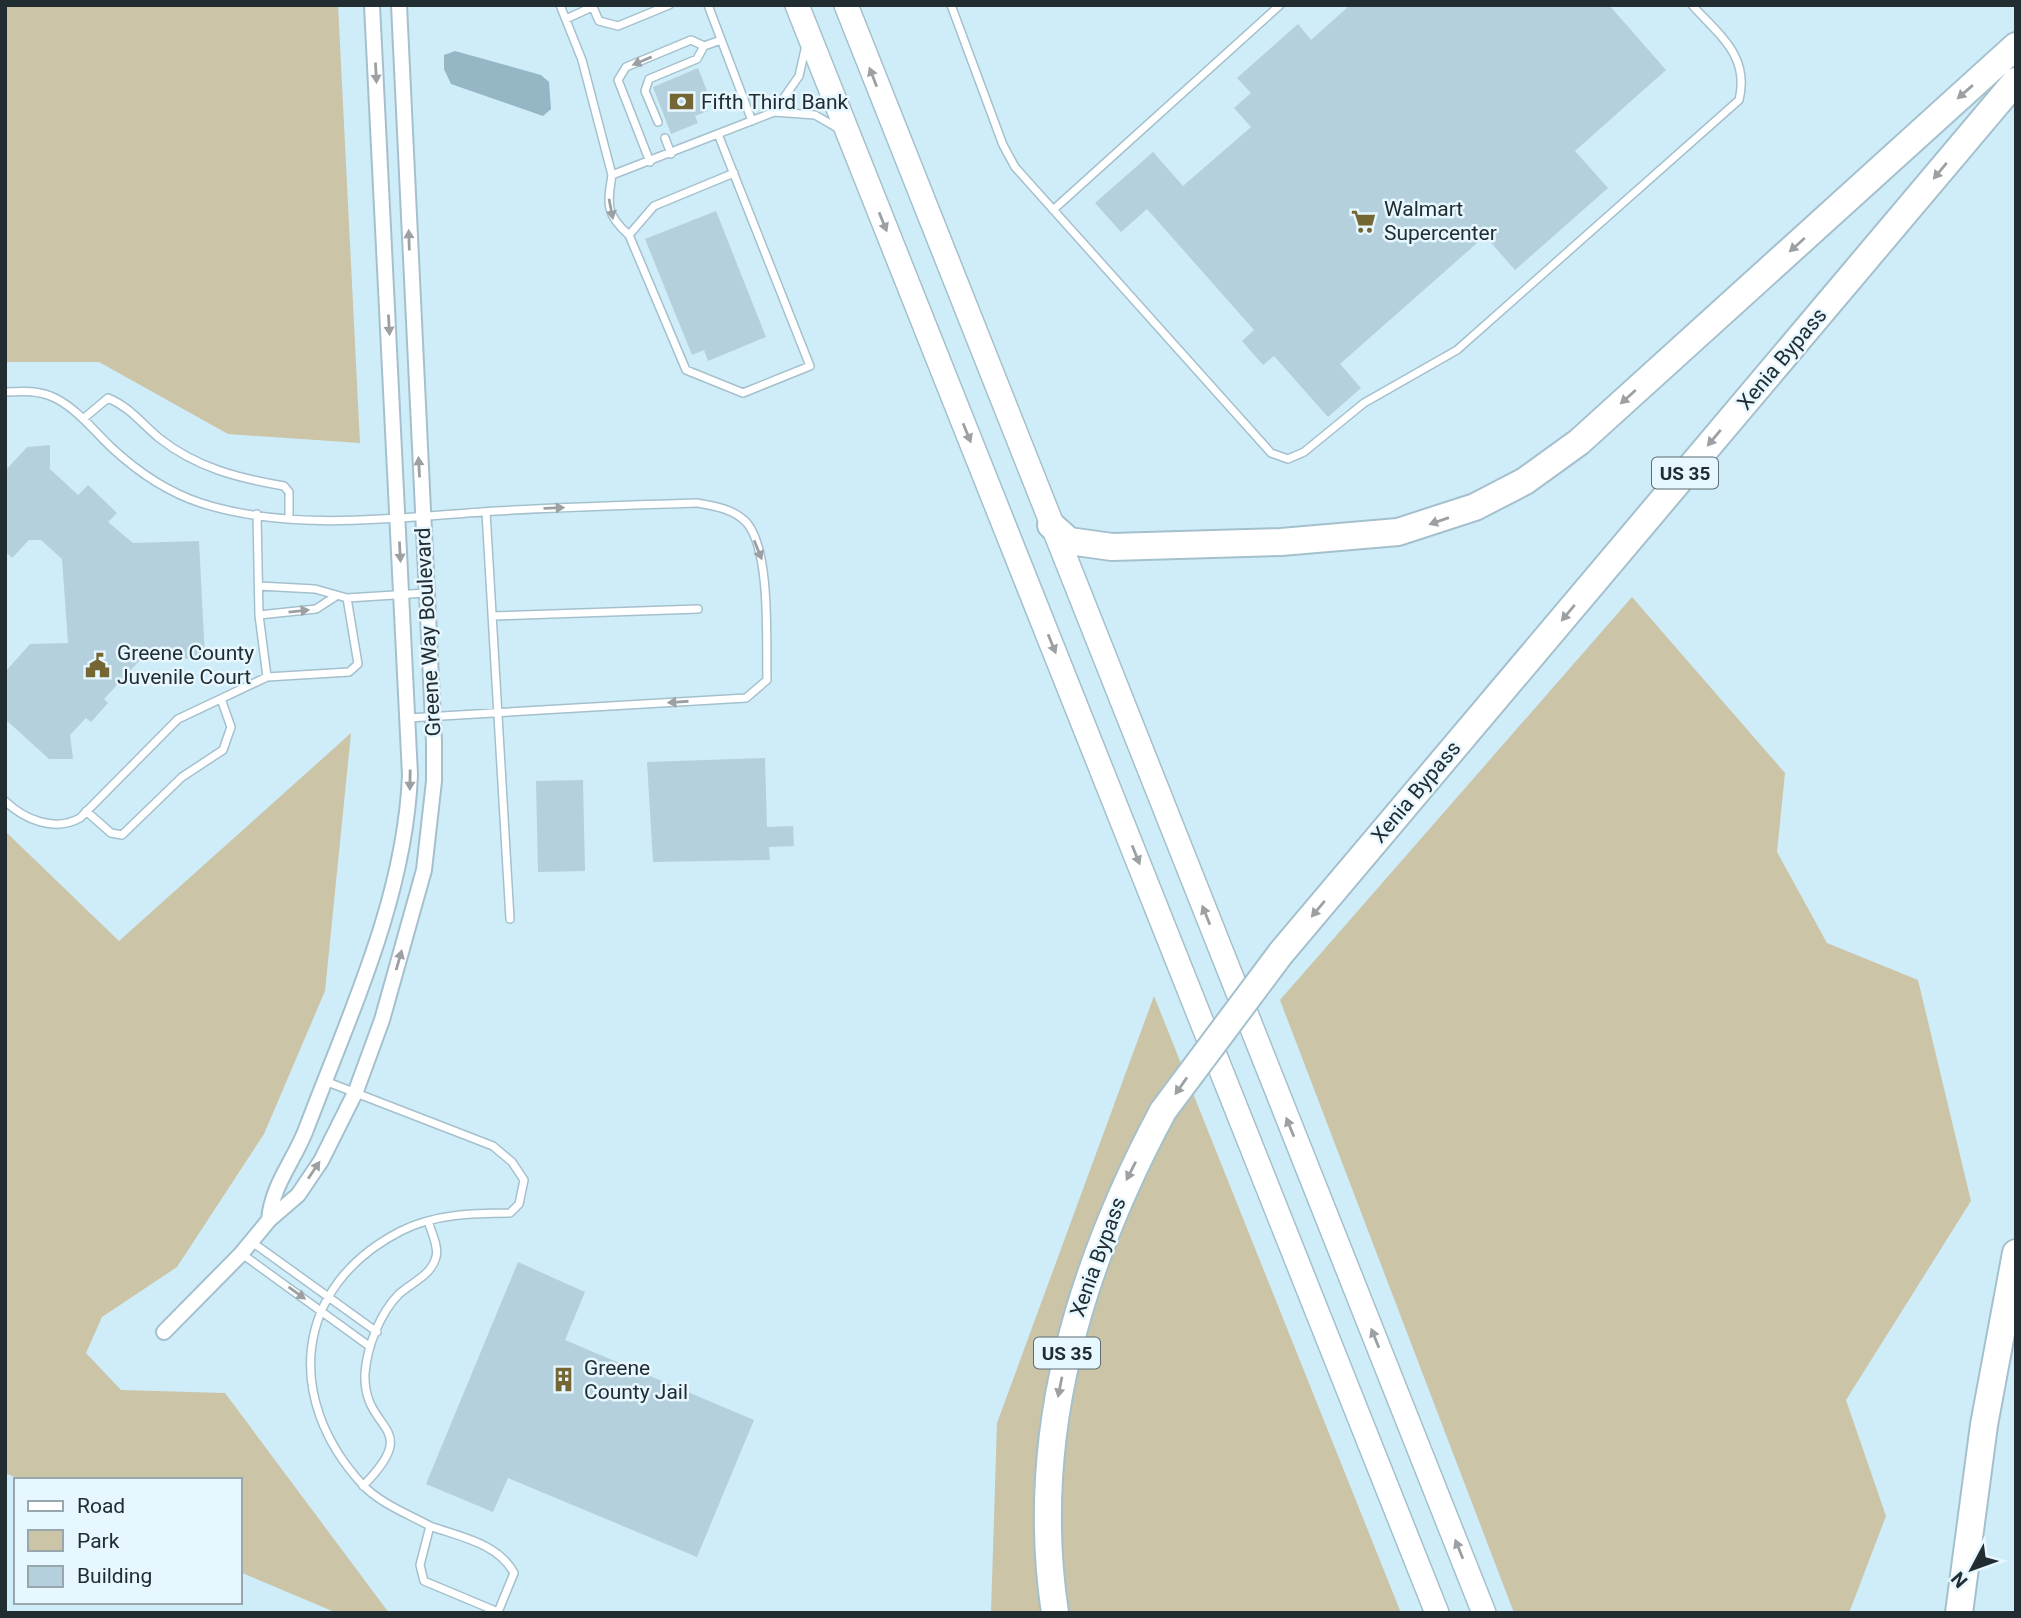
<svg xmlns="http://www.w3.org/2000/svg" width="2021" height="1618" font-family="Roboto,sans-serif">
	<rect width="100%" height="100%" fill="#cfecf9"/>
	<path fill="#cbc4a7" d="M5,5h333l22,438 -132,-9 -129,-72h-94z
		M1632,597l153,176 -8,79 50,91 91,37 53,221 -125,199 40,116 -37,97h-335l-234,-613z
		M351,733l-26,258 -61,143 -87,133 -75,50 -16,36 35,37 104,3 164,220h-52l-97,-41v-92h-218l-17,-7v-642l114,110z
		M1154,996l247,617h-410l6,-190z"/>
	<path fill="#94b6c5" d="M455,51l86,24 8,7 2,27 -8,7 -92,-32 -7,-15v-14z"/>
	<path fill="#b4d0dd" d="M1350,5h259l57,65 -91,81 33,37 -93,82 -30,-34 -145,128 21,24 -33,29 -54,-61 -11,9 -21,-24 12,-11 -107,-121 -26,23 -26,-29 58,-51 30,34 68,-59 -17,-19 17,-15 -14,-15 61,-54 13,16z
		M698,68l9,23 -7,2 8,18 -13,5 3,7 -27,11 -18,-47z
		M716,211l50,126 -58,24 -4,-11 -12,5 -47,-116z
		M50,445v24l28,26 10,-10 29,28 -9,9 25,21 66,-2 6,117 -65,2 -36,39 4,4 -17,19 -5,-4 -16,17 3,24h-24l-44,-40v-47l25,-28 38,-1 -6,-84 -21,-19h-12l-17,18 -7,-7v-80l22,-24z
		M765,758l2,69 26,-1 1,20 -25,1 1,13 -117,2 -6,-100z
		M583,780l2,91 -47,1 -2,-91z
		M518,1262l67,30 -20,48 189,80 -57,137 -189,-79 -15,34 -67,-28z"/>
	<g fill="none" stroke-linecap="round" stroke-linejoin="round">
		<defs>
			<path id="lane" d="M560,5l22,55 30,115 162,-63 41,3 26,15
				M592,5l7,16 19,5 51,-21
				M708,5l44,116
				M951,5l52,140 12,22 256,286 17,6 16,-7 60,-49 93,-53 282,-250c11,-44 -20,-65 -47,-95
				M566,19l26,-12
				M774,112l25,-36 7,-31
				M658,122l-13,-31 4,-12 48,-20 7,-13 17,-6
				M665,138l6,16
				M650,162l-32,-82 8,-13 65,-27 13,6
				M612,175c-5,30 -6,40 17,60l57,135 57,23 67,-27 -92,-232
				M1053,210l227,-205
				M629,235l25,-29 80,-33
				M5,392c18,-1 35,-2 52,7 22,12 37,32 55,49 26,24 55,44 89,55 93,30 200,14 295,8 67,-4 134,-6 201,-8 18,3 37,6 50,20 24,29 19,119 20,157l-21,18 -338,20
				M83,419l25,-21c22,9 34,26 51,40 38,30 79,40 125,48l5,6v26
				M486,512l24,407
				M257,514l2,101 8,62
				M259,586l56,3 32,9 79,-5
				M259,615l57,-6 20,-13
				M492,616l206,-7
				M5,801c20,19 50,31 75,17l98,-99 89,-42 82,-5 9,-8 -11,-66
				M86,811l25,22 11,2 60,-58 41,-27 8,-23 -10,-28
				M325,1081l168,65 19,16 12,18 -5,24 -9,9c-36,0 -76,1 -109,18 -108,55 -117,168 -39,253 17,19 46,30 68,42l-10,39 4,16 74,31 16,-39c-16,-30 -54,-36 -84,-47
				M252,1242l125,90
				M242,1254l127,92
				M363,1486c62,-63 -1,-52 2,-113 2,-26 15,-60 34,-79 13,-12 32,-18 37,-37 3,-10 -5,-26 -8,-36"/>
			<path id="street" d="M269,1220c3,-36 26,-60 38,-93 43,-114 98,-229 103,-352l-38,-770
				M164,1332l77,-78 28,-34 29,-25 23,-34 35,-70 26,-71 42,-150 10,-89v-39l-35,-737"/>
			<path id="primary" d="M797,5l640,1608
				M846,5l638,1608"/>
			<path id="highway" d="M1051,525l18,16 43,6 169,-5 117,-10 77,-25 50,-26 54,-39 437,-396
				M1281,953l735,-872
				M1055,1613c-27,-178 25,-347 108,-502
				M1959,1613l25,-188 32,-172"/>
		</defs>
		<use href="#lane" stroke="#a5c0cd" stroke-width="10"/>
		<use href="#street" stroke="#a5c0cd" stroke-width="18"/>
		<use href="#primary" stroke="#a5c0cd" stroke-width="26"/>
		<use href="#highway" stroke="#a5c0cd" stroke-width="30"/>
		<use href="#lane" stroke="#fff" stroke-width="7"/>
		<use href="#street" stroke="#fff" stroke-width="14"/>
		<use href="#primary" stroke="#fff" stroke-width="23"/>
		<use href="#highway" stroke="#fff" stroke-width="26"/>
		<defs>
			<path id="highway-bridge" d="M1163,1111l118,-158"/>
		</defs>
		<use href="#highway-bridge" stroke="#a5c0cd" stroke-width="30" stroke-linecap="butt"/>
		<use href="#highway-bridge" stroke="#fff" stroke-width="26"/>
	</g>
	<defs><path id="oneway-solid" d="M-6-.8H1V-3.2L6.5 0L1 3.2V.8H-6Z" transform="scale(1.75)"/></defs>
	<g fill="#9ca0a3">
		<use href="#oneway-solid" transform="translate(642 61) rotate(157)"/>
		<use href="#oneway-solid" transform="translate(376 73) rotate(87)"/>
		<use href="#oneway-solid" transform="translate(873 77) rotate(-111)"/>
		<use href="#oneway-solid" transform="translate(1965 92) rotate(139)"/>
		<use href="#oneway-solid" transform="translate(1940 171) rotate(130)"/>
		<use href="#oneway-solid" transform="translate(611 209) rotate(79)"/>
		<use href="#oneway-solid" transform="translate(883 222) rotate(68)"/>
		<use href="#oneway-solid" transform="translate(409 240) rotate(-92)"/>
		<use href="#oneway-solid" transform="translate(1797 245) rotate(138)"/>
		<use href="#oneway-solid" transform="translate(389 325) rotate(87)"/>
		<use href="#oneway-solid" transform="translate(1628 397) rotate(138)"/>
		<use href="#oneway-solid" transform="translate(967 433) rotate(68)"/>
		<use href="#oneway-solid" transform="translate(1714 438) rotate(130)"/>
		<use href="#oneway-solid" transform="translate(419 467) rotate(-93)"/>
		<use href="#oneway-solid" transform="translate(554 508) rotate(-2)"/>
		<use href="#oneway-solid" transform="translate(1439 521) rotate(161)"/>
		<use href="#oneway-solid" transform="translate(758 550) rotate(68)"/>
		<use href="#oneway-solid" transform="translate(400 552) rotate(87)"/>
		<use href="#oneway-solid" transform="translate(299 611) rotate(-6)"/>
		<use href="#oneway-solid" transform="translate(1568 613) rotate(130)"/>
		<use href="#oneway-solid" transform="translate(1052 644) rotate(68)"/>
		<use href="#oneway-solid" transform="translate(678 702) rotate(176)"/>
		<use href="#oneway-solid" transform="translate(410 780) rotate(91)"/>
		<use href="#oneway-solid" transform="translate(1136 855) rotate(68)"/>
		<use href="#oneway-solid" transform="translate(1318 909) rotate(130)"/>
		<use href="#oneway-solid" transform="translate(1206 915) rotate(-112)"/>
		<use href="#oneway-solid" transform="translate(399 960) rotate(-74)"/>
		<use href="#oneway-solid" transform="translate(1181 1086) rotate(125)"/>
		<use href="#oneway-solid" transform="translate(1290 1127) rotate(-112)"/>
		<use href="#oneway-solid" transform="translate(314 1170) rotate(-56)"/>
		<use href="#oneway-solid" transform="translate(1131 1171) rotate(117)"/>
		<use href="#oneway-solid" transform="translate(297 1293) rotate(36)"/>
		<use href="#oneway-solid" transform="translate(1375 1338) rotate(-112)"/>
		<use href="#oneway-solid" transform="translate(1060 1387) rotate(101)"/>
		<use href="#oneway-solid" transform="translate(1459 1549) rotate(-112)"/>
	</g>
	<defs>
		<symbol id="bank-bare" viewBox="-9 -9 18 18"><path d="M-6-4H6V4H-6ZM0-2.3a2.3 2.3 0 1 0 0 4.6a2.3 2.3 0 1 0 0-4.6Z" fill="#756734" stroke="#e6f7ff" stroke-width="2.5" paint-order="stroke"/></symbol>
		<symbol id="supermarket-bare" viewBox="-9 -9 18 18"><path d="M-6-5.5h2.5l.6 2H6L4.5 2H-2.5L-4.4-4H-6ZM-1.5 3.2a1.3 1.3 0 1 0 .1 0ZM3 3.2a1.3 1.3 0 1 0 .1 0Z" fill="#756734" stroke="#e6f7ff" stroke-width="2.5" paint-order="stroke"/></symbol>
		<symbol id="civic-bare" viewBox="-9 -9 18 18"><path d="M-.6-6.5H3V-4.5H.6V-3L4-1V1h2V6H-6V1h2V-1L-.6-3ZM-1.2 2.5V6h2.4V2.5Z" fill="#756734" stroke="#e6f7ff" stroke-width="2.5" paint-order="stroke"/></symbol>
		<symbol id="building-bare" viewBox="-9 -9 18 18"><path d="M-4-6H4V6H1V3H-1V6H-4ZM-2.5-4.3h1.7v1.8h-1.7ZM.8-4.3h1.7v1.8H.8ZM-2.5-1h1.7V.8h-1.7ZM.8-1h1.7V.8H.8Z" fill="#756734" stroke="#e6f7ff" stroke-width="2.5" paint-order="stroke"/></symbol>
	</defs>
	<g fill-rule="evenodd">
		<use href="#bank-bare" x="664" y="84" width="35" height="35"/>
		<use href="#supermarket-bare" x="1346" y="204" width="35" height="35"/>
		<use href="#civic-bare" x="80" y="648" width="35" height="35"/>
		<use href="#building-bare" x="546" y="1362" width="35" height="35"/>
	</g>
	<g text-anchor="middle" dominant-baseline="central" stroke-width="5" stroke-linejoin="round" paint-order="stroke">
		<g fill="#e6f7ff" stroke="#5d6a70" stroke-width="2">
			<rect x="1652" y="457.5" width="66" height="31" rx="5"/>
			<rect x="1034" y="1337.5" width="66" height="31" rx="5"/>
		</g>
		<g font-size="19" font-weight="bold" fill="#222d32">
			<text x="1685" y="473">US 35</text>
			<text x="1067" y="1353">US 35</text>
		</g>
		<g font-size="21" fill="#222d32" stroke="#e6f7ff" text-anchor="start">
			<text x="701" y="102">Fifth Third Bank</text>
			<text x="1384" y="209">Walmart<tspan x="1384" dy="24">Supercenter</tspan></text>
			<text x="117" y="653">Greene County<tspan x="117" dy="24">Juvenile Court</tspan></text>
			<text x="584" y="1368">Greene<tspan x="584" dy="24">County Jail</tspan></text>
		</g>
		<g font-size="21" fill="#222d32" stroke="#e6f7ff">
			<text transform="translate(1782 359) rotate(-50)">Xenia Bypass</text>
			<text transform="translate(428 632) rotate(-93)">Greene Way Boulevard</text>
			<text transform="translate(1416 792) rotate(-50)">Xenia Bypass</text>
			<text transform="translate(1098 1257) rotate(-70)">Xenia Bypass</text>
		</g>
	</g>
	<rect width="2021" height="1618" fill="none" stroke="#222d32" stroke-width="14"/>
	<rect x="14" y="1478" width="228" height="126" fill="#e6f7ff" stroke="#98a6ad" stroke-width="2"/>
	<rect x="28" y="1501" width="35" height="10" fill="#ffffff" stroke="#98a6ad" stroke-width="2"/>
	<text x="77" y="1513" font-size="21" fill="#222d32">Road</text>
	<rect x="28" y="1530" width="35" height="21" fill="#cbc4a7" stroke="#98a6ad" stroke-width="2"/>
	<text x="77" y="1548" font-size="21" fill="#222d32">Park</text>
	<rect x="28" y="1566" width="35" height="21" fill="#b4d0dd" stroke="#98a6ad" stroke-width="2"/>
	<text x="77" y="1583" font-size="21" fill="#222d32">Building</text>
	<g transform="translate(1972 1569) rotate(229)" stroke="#e6f7ff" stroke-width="5" paint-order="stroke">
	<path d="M0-5L12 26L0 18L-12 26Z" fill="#222d32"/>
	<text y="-10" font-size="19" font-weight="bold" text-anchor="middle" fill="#222d32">N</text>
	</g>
</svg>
